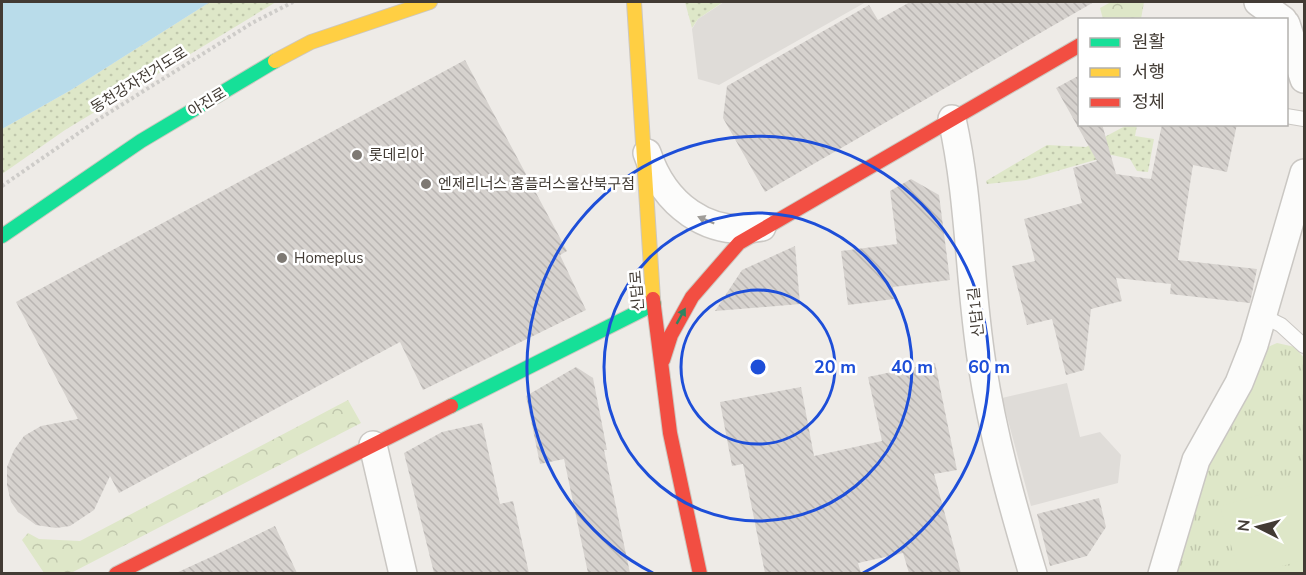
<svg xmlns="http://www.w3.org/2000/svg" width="1306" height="575" font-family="'Nunito Sans','Noto Sans KR',sans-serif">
	<defs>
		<pattern id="grass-dots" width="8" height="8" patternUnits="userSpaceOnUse" patternTransform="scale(1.5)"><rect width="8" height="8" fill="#dee7c8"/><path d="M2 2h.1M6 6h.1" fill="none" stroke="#c0c7ac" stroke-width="1.8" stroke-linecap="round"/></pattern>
		<pattern id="forest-crowns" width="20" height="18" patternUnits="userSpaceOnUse" patternTransform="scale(1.5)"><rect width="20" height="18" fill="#dee7c8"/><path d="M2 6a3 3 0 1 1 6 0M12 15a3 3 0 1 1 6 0" fill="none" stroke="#c0c7ac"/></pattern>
		<pattern id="park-tufts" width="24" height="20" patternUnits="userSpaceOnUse" patternTransform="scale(1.5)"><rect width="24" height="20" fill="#dee7c8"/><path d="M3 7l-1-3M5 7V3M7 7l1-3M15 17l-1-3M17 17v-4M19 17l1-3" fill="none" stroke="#c0c7ac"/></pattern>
		<pattern id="building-back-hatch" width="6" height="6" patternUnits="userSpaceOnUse" patternTransform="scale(1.5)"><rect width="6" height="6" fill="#d6d2ce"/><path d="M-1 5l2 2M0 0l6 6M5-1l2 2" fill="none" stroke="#b9b5b2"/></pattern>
	</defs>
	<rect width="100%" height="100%" fill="#eeebe7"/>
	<path fill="url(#grass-dots)" d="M210,2h66l-211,128 -63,44v-45l69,-39z
		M685,2h38l-25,17 -6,9z
		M1127,125h10l-2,11 19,3 -6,33 -11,-1 -7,-12 -18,-4 -86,25 -39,4 -1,-3 61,-36 39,2z"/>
	<path fill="url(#forest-crowns)" d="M1111,2h33l-3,17h-38l-3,-11z
		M348,400l13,23 -290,150h-27l-22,-33 6,-7 11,6 41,2z"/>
	<path fill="url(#park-tufts)" d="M1277,343l18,4 9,11v215l-131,1 34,-112 46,-76 11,-32 4,-7z"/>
	<path fill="#dee7c8" d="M1304,482v78l-48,13h-17l-19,-67z"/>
	<path fill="#dfdcd8" d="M724,2h142l-147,83 -21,-6 -6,-50 6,-10z
		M1067,383l13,54 20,-5 21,23 -3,28 -87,23 -29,-108z"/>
	<path fill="#b9dcea" d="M2,2h208l-139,88 -69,39z"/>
	<path fill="url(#building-back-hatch)" d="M910,2h184l-329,190 -42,-74 4,-32 142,-81 9,15z
		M465,60l102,191 -7,4 26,55 -163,80 -23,-48 -281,151 -9,-17 -16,34 -24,16 -14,2 -20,-3 -18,-13 -7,-10 -4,-17v-18l7,-17 10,-14 17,-10 37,-7 -62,-117z
		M1080,75v49h22l14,50 35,5 11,-55h75l-10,48 -34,-7 -15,95 79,9 -7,34 -80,-9 1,-10 -55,-6 6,23 -31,8 -7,61 -18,5 -14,-56 -25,6 -15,-59 23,-5 -11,-42 58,-16 -9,-35 24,-7 -41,-73z
		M911,179l28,16 11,85 -57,7 1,12 -46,6 -7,-54 56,-7 -7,-53z
		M795,246l5,58 -85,7 27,-41z
		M935,363l22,107 -23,4 27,99h-52l-6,-20 -45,10 3,10h-96l-22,-109 -11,2 -12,-64 81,-15 13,69 68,-15 -14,-64z
		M576,367l17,11 14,72h-3l26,123h-42l-24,-114 -24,5 -14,-68z
		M482,423l18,81 13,-3 16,72h-95l-30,-120 38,-21z
		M1099,498l7,29 -19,29 -37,10 -13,-52z
		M275,526l22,47h-121l35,-16z"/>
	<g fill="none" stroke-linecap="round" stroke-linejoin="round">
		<defs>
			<path id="lane" d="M1286,116l18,3
				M1263,316l18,9 23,21"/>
			<path id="street" d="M1258,2l25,18
				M1286,24l18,55
				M952,119c18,80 17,163 30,245 11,72 30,140 51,210
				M647,153c17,51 60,85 115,74
				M373,445l30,129
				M1162,574l34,-114 43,-77 15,-38 50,-172"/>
			<path id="fast" d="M2,236l139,-95 134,-80
				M451,406l203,-102"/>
			<path id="slow" d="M634,2l19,297
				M275,61l36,-19 119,-40"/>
			<path id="jam" d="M653,299l17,134 30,141
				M663,360l8,-25 21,-38 47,-54 341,-198
				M116,574l335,-168"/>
		</defs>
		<use href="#lane" stroke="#cac7c3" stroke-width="16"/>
		<use href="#street" stroke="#cac7c3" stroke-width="30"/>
		<use href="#fast" stroke="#ccc7bf" stroke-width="16"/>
		<use href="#slow" stroke="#ccc7bf" stroke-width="16"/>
		<use href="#jam" stroke="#ccc7bf" stroke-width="16"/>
		<path stroke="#ceccc9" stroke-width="4" stroke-dasharray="3 3" stroke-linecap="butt" d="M2,186l97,-67 153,-96 41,-21"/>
		<use href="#lane" stroke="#fcfcfb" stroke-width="14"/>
		<use href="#street" stroke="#fcfcfb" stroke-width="27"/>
		<use href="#fast" stroke="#16e098" stroke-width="14"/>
		<use href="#slow" stroke="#ffcf43" stroke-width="14"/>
		<use href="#jam" stroke="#f24e42" stroke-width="14"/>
	</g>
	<defs><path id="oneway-solid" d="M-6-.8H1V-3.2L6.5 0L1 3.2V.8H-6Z" transform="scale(1.5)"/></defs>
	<use fill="#9f9c98" href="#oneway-solid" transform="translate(706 220) rotate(-157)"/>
	<use fill="#2e8561" href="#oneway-solid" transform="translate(681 316) rotate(-61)"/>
	<g fill="none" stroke="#1d4ed8" stroke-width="3">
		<circle cx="758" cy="367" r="77"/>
		<circle cx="758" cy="367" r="154"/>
		<path d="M653 573A231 231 0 1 1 863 573"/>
	</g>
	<g fill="#7e7973" stroke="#fff" stroke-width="2">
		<circle cx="357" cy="155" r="6"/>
		<circle cx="426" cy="184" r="6"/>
		<circle cx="282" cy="258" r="6"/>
	</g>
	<g text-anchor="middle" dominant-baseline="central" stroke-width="5" stroke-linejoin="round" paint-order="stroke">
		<g font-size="15" fill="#423b34" stroke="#fff">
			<text transform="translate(139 80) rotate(-32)">동천강자전거도로</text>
			<text transform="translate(207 102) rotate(-31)">아진로</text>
			<text transform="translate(637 291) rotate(-94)">신답로</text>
			<text transform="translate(976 312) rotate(-96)">신답1길</text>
		</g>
		<g font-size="15" fill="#423b34" stroke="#fff" text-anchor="start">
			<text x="369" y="155">롯데리아</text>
			<text x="438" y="184">엔제리너스 홈플러스울산북구점</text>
			<text x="294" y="258">Homeplus</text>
		</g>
	</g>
	<circle cx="758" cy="367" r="9" fill="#1d4ed8" stroke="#fff" stroke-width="3"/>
	<g font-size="18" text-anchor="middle" font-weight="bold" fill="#1d4ed8" stroke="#fff" stroke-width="5" stroke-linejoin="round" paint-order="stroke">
		<text x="835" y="373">20 m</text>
		<text x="912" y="373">40 m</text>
		<text x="989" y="373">60 m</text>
	</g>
	<rect width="1306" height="575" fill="none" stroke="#423b34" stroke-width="6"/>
	<rect x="1078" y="18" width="210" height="108" fill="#ffffff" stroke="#b3b1ae" stroke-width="1.5"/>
	<rect x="1090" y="38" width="30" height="9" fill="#16e098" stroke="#b3b1ae" stroke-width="1.5"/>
	<text x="1132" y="48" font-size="18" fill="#423b34">원활</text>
	<rect x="1090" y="68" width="30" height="9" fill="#ffcf43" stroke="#b3b1ae" stroke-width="1.5"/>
	<text x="1132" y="78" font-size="18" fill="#423b34">서행</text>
	<rect x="1090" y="98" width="30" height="9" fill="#f24e42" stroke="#b3b1ae" stroke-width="1.5"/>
	<text x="1132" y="108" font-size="18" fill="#423b34">정체</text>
	<g transform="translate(1258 527) rotate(276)" stroke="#ffffff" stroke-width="4.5" paint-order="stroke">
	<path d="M0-4.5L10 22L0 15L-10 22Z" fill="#423b34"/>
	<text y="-9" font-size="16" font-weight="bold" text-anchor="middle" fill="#423b34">N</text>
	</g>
</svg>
